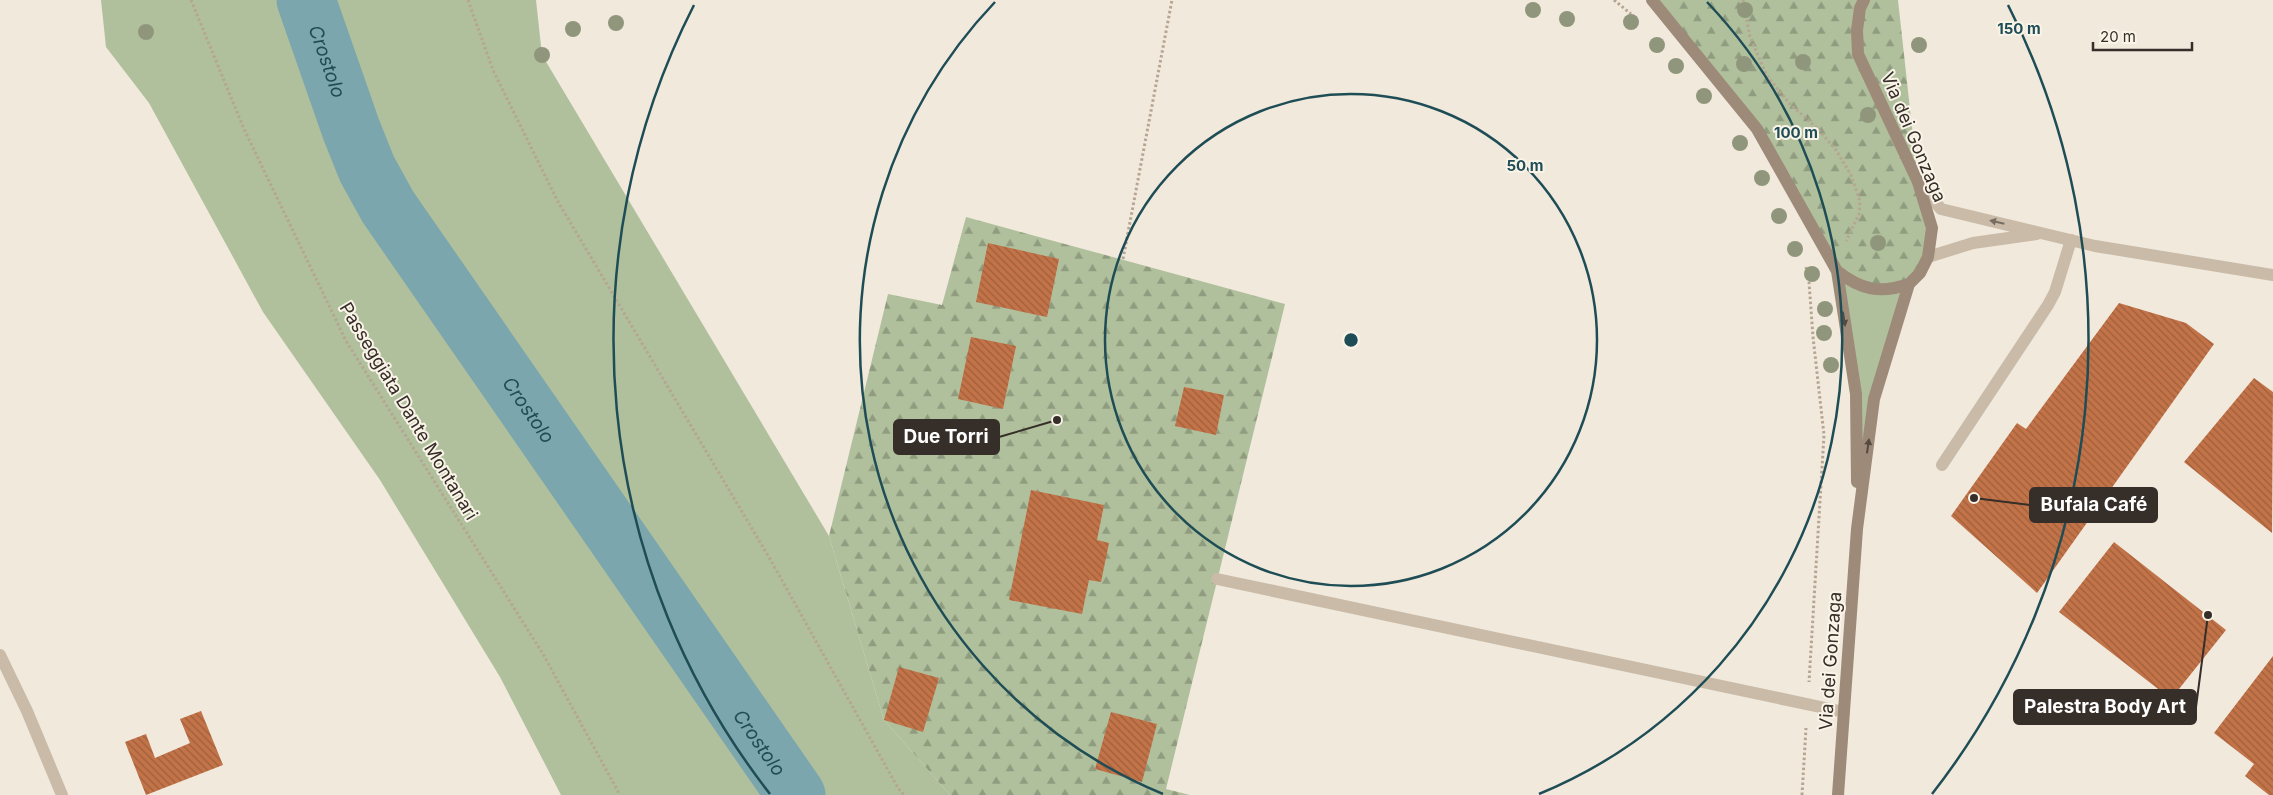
<svg xmlns="http://www.w3.org/2000/svg" width="2273" height="795" font-family="Inter,sans-serif">
	<defs>
		<pattern id="forest-firs" width="22" height="20" patternUnits="userSpaceOnUse" patternTransform="scale(1.25)"><rect width="22" height="20" fill="#b0c09c"/><path d="M5 1l3.5 6h-7zM16 11l3.5 6h-7z" fill="#909c7f"/></pattern>
		<pattern id="building-back-hatch" width="6" height="6" patternUnits="userSpaceOnUse" patternTransform="scale(1.25)"><rect width="6" height="6" fill="#c37348"/><path d="M-1 5l2 2M0 0l6 6M5-1l2 2" fill="none" stroke="#9f5f3c"/></pattern>
	</defs>
	<rect width="100%" height="100%" fill="#f1e9dc"/>
	<path fill="#b0c09c" d="M101,0h435l6,55 287,481 55,184 66,75h-389l-61,-118 -120,-197 -117,-168 -114,-209 -43,-56z
		M1837,271l72,13 -35,115 -17,130 -1,-135z"/>
	<path fill="url(#forest-firs)" d="M1652,0h246l20,182 8,25 2,50 -32,32 -50,-11 -89,-149z
		M966,217l319,87 -119,485 24,6h-240l-66,-75 -55,-184 59,-242 54,11z"/>
	<g fill="none" stroke-linecap="round" stroke-linejoin="round">
		<path stroke="#7ba6ad" stroke-width="59" id="s1" d="M306,0l45,129 16,40 21,38 408,588"/>
	</g>
	<path fill="url(#building-back-hatch)" d="M988,243l71,16 -12,58 -71,-15z
		M2119,303l67,20 28,21 -177,249 -86,-77 66,-93 9,6z
		M971,337l45,9 -13,63 -45,-10z
		M2254,378l19,14 -1,141 -88,-71z
		M1184,387l40,8 -8,40 -41,-9z
		M1031,490l73,15 -7,35 12,3 -8,39 -12,-2 -7,34 -73,-14z
		M2114,542l112,88 -55,69 -112,-87z
		M2273,656v139h-4l-24,-19 9,-12 -40,-31z
		M899,667l40,11 -16,54 -39,-12z
		M201,711l22,54 -77,30 -21,-53 21,-8 9,24 35,-15 -10,-24z
		M1111,712l46,12 -15,58 -47,-13z"/>
	<g fill="none" stroke-linecap="round" stroke-linejoin="round">
		<path stroke="#b5a592" stroke-width="3" stroke-dasharray="2.5 2.5" stroke-linecap="butt" d="M191,0l53,129 102,212 197,313 77,141
			M468,0l25,70 64,130 213,359 128,229 6,7
			M1614,0l17,14
			M1743,0l7,37 17,39 23,28 28,25 18,21 15,25 9,26 -1,13 -13,27
			M1123,259l49,-259
			M1806,267l3,15 4,55 11,98 -15,247
			M1802,795l4,-67"/>
		<path stroke="#c9bba8" stroke-width="12" d="M1942,465l106,-160 7,-13 16,-52"/>
		<path stroke="#c9bba8" stroke-width="12" d="M1918,182l23,27 154,37 178,29
			M1928,257l45,-14 64,-9
			M1217,579l627,133
			M0,655l27,56 35,84"/>
		<path stroke="#9d8a79" stroke-width="12" d="M1652,0l105,129 80,142c24,19 43,23 72,13
			M1837,271l19,123 1,88
			M1838,795l19,-266 17,-130 35,-115 11,-11 8,-16 4,-29 -14,-46 -60,-128 -1,-24 3,-22 4,-8"/>
	</g>
	<g fill="#90967b">
		<circle cx="1533" cy="10" r="8"/>
		<circle cx="1745" cy="10" r="8"/>
		<circle cx="1567" cy="19" r="8"/>
		<circle cx="1631" cy="22" r="8"/>
		<circle cx="616" cy="23" r="8"/>
		<circle cx="573" cy="29" r="8"/>
		<circle cx="146" cy="32" r="8"/>
		<circle cx="1657" cy="45" r="8"/>
		<circle cx="1919" cy="45" r="8"/>
		<circle cx="542" cy="55" r="8"/>
		<circle cx="1803" cy="62" r="8"/>
		<circle cx="1744" cy="64" r="8"/>
		<circle cx="1676" cy="66" r="8"/>
		<circle cx="1704" cy="96" r="8"/>
		<circle cx="1868" cy="115" r="8"/>
		<circle cx="1740" cy="143" r="8"/>
		<circle cx="1762" cy="178" r="8"/>
		<circle cx="1779" cy="216" r="8"/>
		<circle cx="1878" cy="243" r="8"/>
		<circle cx="1795" cy="249" r="8"/>
		<circle cx="1812" cy="274" r="8"/>
		<circle cx="1825" cy="309" r="8"/>
		<circle cx="1824" cy="333" r="8"/>
		<circle cx="1831" cy="365" r="8"/>
	</g>
	<defs><path id="oneway-solid" d="M-6-.8H1V-3.2L6.5 0L1 3.2V.8H-6Z" transform="scale(1.25)"/></defs>
	<use fill="#786d62" href="#oneway-solid" transform="translate(1997 222) rotate(-167)"/>
	<g fill="#554a40">
		<use href="#oneway-solid" transform="translate(1844 319) rotate(81)"/>
		<use href="#oneway-solid" transform="translate(1868 446) rotate(-82)"/>
	</g>
	<g fill="none" stroke="#1f4d56" stroke-width="2.5">
		<circle cx="1351" cy="340" r="246"/>
		<path d="M1163 794A491 491 0 0 1 995 2M1707 2A491 491 0 0 1 1539 794"/>
		<path d="M770 794A737 737 0 0 1 694 5M2008 5A737 737 0 0 1 1932 794"/>
	</g>
	<g text-anchor="middle" dominant-baseline="central" stroke-width="4" stroke-linejoin="round" paint-order="stroke">
		<g font-size="18" fill="#362e28" stroke="#f9f3e8">
			<text transform="translate(1914 137) rotate(67)">Via dei Gonzaga</text>
			<text transform="translate(409 411) rotate(59)">Passeggiata Dante Montanari</text>
			<text transform="translate(1830 661) rotate(-86)">Via dei Gonzaga</text>
		</g>
		<g font-size="19" font-style="italic" fill="#1f4d56" stroke="#f9f3e8">
			<text stroke="none"><textPath href="#s1" startOffset="65">Crostolo</textPath></text>
			<text stroke="none"><textPath href="#s1" startOffset="470">Crostolo</textPath></text>
			<text stroke="none"><textPath href="#s1" startOffset="875">Crostolo</textPath></text>
		</g>
	</g>
	<circle cx="1351" cy="340" r="8" fill="#1f4d56" stroke="#f9f3e8" stroke-width="2.5"/>
	<g font-size="15" text-anchor="middle" font-weight="bold" fill="#1f4d56" stroke="#f9f3e8" stroke-width="4" stroke-linejoin="round" paint-order="stroke">
		<text x="2019" y="34">150 m</text>
		<text x="1796" y="138">100 m</text>
		<text x="1525" y="171">50 m</text>
	</g>
	<path fill="none" stroke="#362e28" stroke-width="2" d="M1057 420L999 437M1974 498L2030 505M2208 615L2196 707"/>
	<g fill="#362e28" stroke="#f9f3e8" stroke-width="2">
		<circle cx="1057" cy="420" r="5"/>
		<circle cx="1974" cy="498" r="5"/>
		<circle cx="2208" cy="615" r="5"/>
	</g>
	<g fill="#362e28" stroke="#362e28" stroke-width="2">
		<rect x="894" y="420" width="105" height="34" rx="5"/>
		<rect x="2030" y="488" width="127" height="34" rx="5"/>
		<rect x="2014" y="690" width="182" height="34" rx="5"/>
	</g>
	<g font-size="19" text-anchor="middle" font-weight="bold" fill="#fff">
		<text x="946" y="443">Due Torri</text>
		<text x="2094" y="511">Bufala Café</text>
		<text x="2105" y="713">Palestra Body Art</text>
	</g>
	<path d="M2093 42v8h99v-8" fill="none" stroke="#362e28" stroke-width="2.5"/>
	<text x="2100" y="42" font-size="15" fill="#362e28" stroke="#f9f3e8" stroke-width="4" paint-order="stroke">20 m</text>
</svg>
